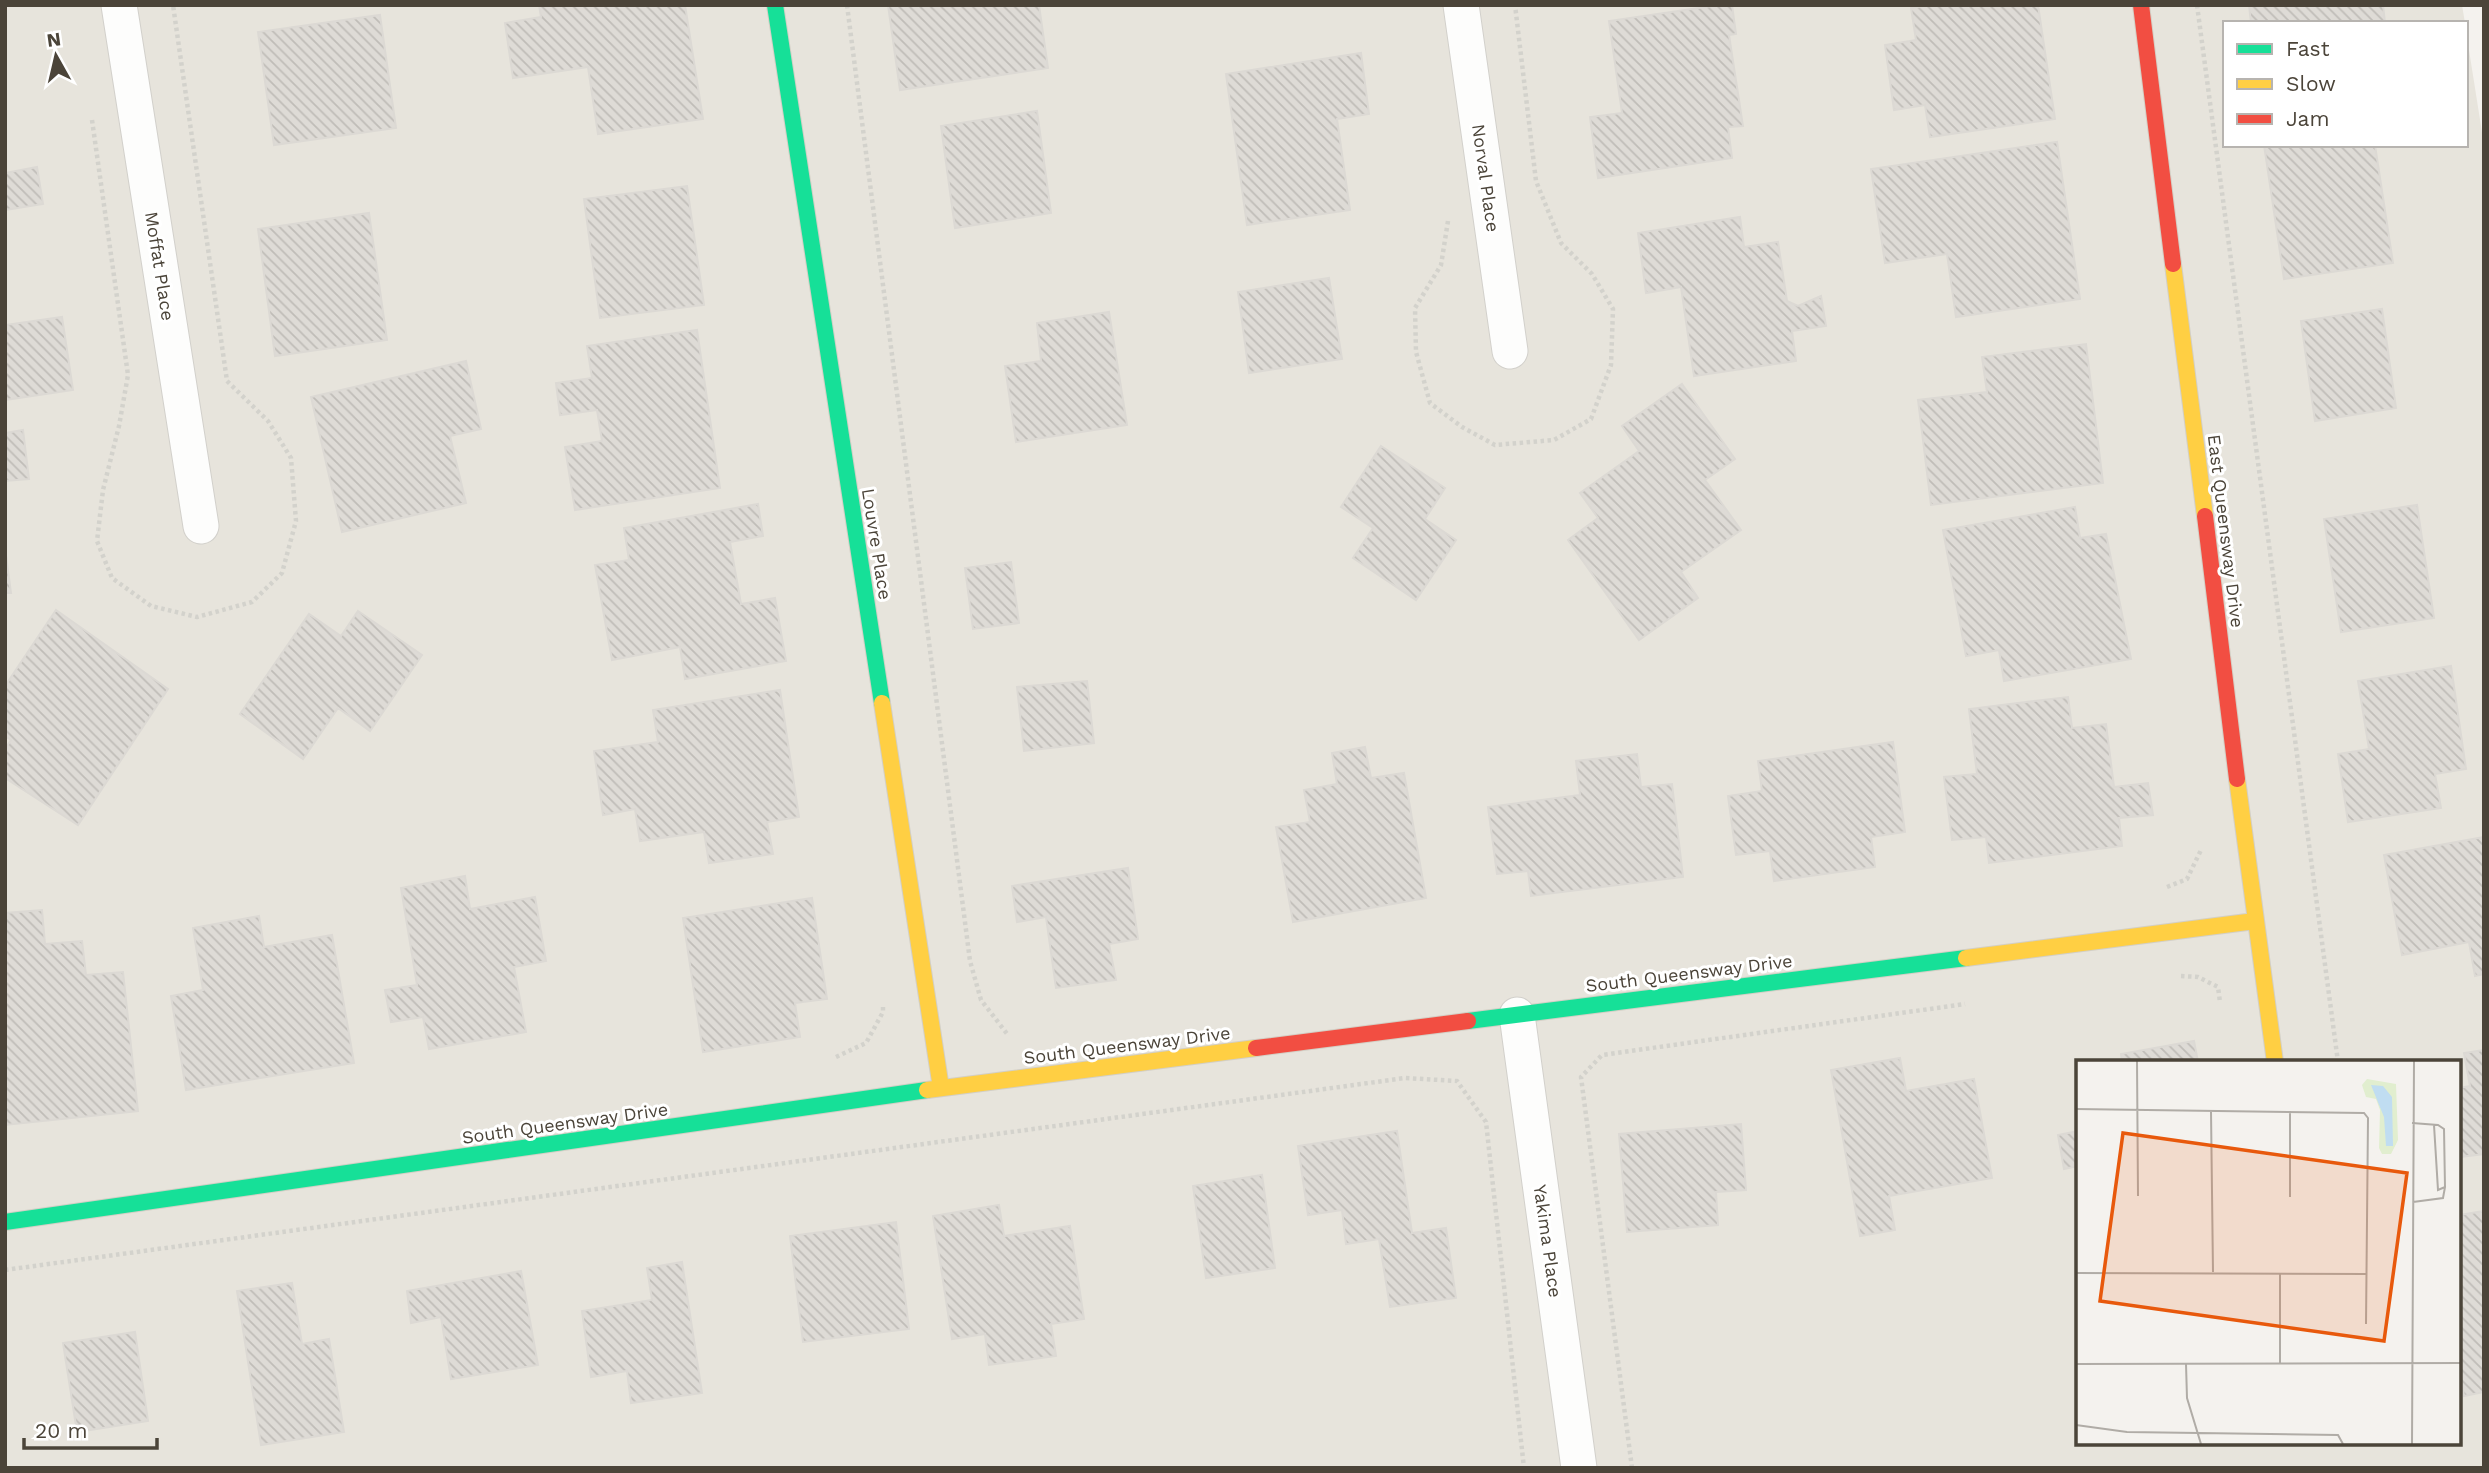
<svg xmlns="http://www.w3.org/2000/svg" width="2489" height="1473" font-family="'Work Sans',sans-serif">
	<defs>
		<pattern id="building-back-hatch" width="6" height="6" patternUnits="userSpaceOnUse" patternTransform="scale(1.75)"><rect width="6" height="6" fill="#dedbd6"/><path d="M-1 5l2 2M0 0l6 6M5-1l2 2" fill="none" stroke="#c0bdb8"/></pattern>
	</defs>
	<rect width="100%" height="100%" fill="#f4f2ee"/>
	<path fill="#e7e4dc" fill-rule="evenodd" d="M5,5h2457l3,18h-240v122h241v-114l18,114v1323h-2479zM2078,1062h381v381h-381z"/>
	<path fill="url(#building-back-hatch)" stroke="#dcd9d4" stroke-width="2" d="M539,5h146l18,114 -105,15 -10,-67 -75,11 -8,-55 36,-6z
		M888,5h151l9,63 -148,22z
		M1719,5h13l4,29 -7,1 14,91 -15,1 4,31 -134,20 -8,-61 32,-4 -13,-92z
		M1931,5h107l17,114 -125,18 -5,-32 -31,5 -9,-65 31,-5 -5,-32z
		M2249,5h134l2,18h-134z
		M380,15l16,113 -122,17 -16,-113z
		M1361,53l8,61 -32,5 13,91 -103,15 -21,-151z
		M1037,111l14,102 -96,15 -14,-102z
		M2057,142l23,157 -124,18 -9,-63 -62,9 -14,-94z
		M2264,145h111l18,118 -109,16z
		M37,167l6,37 -38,6v-37z
		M687,186l17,119 -104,13 -16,-119z
		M369,213l18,127 -112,16 -17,-127z
		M1740,217l4,30 34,-5 9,59 11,5 23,-10 5,30 -34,5 4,30 -102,15 -13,-89 -35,6 -8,-60z
		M1329,278l13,81 -93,14 -11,-81z
		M2382,309l14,99 -81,13 -14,-100z
		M1109,312l18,113 -111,17 -11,-76 36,-5 -4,-38z
		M62,317l11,73 -68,10v-75z
		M697,330l23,158 -145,22 -10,-63 37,-6 -5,-31 -37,5 -4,-32 36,-5 -5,-32z
		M2086,344l17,139 -172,22 -13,-105 69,-8 -5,-35z
		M466,361l15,68 -31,7 16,67 -124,29 -31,-135z
		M1682,384l53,75 -30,21 36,50 -60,42 17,26 -59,42 -71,-100 30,-22 -18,-25 59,-42 -17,-25z
		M23,430l6,49 -24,2v-48z
		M1381,446l64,42 -20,31 31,21 -40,60 -63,-42 20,-30 -32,-21z
		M758,504l5,32 -33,6 11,62 34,-6 11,63 -101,18 -5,-32 -68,13 -17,-95 34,-5 -5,-32z
		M2417,505l17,113 -93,14 -17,-113z
		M2075,507l5,31 26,-4 25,125 -127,22 -5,-31 -33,6 -23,-126z
		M5,548l6,45h-6z
		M1011,562l8,61 -46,6 -8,-61z
		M56,610l112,79 -90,136 -73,-47v-29l6,-9 -6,-4v-50z
		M358,611l64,44 -52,76 -32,-23 -35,51 -63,-45 69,-100 32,22z
		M2451,666l15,103 -31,5 6,34 -93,14 -10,-68 31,-5 -11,-68z
		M1087,681l7,62 -70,8 -7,-64z
		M780,690l19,127 -32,5 6,32 -64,9 -5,-31 -64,9 -5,-32 -32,6 -9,-64 64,-9 -5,-32z
		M2068,697l4,31 34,-4 8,63 34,-4 5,32 -34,3 3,28 -133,17 -3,-26 -34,3 -8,-63 33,-3 -8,-65z
		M1893,742l12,90 -34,5 4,30 -101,14 -4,-30 -34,4 -8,-59 34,-5 -4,-30z
		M1365,747l6,31 33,-5 22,125 -133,24 -17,-95 34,-5 -6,-32 33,-6 -5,-31z
		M1637,754l4,33 31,-3 11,93 -152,19 -3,-25 -31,3 -9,-67 92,-12 -4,-34z
		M2484,837v137l-9,2 -6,-34 -67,13 -18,-100z
		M1128,868l10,71 -29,5 7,36 -60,8 -10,-71 -29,5 -5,-36z
		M465,876l5,33 65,-12 11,64 -32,6 12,65 -97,17 -6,-32 -32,5 -6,-32 32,-5 -16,-97z
		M812,898l15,101 -32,4 5,34 -97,15 -20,-134z
		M42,910l3,34 37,-3 4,34 37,-3 15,139 -133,14v-212z
		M259,916l5,31 68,-12 22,128 -168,27 -15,-94 32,-6 -10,-62z
		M2194,1041l4,21h-76l-1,-8z
		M2484,1050v104l-25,3v-69l11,-2 -6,-33z
		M1900,1058l6,33 68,-12 18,99 -103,18 6,34 -35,6 -29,-166z
		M1741,1124l5,66 -30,2 2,33 -91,7 -8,-98z
		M1397,1131l15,102 34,-5 10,70 -66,9 -11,-68 -33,5 -4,-34 -34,5 -10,-69z
		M2078,1131v35l-14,3 -6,-34z
		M1262,1175l13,93 -69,10 -13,-92z
		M999,1205l5,31 66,-10 14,93 -33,5 5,32 -67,9 -4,-31 -33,5 -19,-123z
		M2484,1211v181l-20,4 -5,-28v-153z
		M896,1222l13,107 -106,13 -13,-106z
		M682,1262l20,131 -71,10 -4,-32 -36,6 -9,-66 70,-11 -5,-32z
		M521,1271l17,94 -87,14 -10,-62 -30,6 -4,-32z
		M292,1283l10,61 27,-5 15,93 -83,13 -24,-154z
		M135,1332l13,89 -71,11 -14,-89z"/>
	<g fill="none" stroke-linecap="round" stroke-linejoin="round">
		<defs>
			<path id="street" d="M119,5l82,521
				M1461,5l49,346
				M1517,1015l62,453"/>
			<path id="fast" d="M775,5l107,698
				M1468,1021l498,-63
				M5,1222l922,-132"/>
			<path id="slow" d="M2173,264l32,252
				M882,703l59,385
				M2237,779l38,283
				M1966,958l289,-37
				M927,1090l329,-42"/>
			<path id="jam" d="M2141,5l32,259
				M2205,516l32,263
				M1256,1048l212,-27"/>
		</defs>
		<use href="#street" stroke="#d2d0cb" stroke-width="37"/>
		<use href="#fast" stroke="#d3cfc5" stroke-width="18"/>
		<use href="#slow" stroke="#d3cfc5" stroke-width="18"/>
		<use href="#jam" stroke="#d3cfc5" stroke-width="18"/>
		<path stroke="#d3d2cc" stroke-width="4.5" stroke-dasharray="3.5 3.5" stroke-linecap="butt" d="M847,5l123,956 11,39 27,35
			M2197,5l141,1057
			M92,120l36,255 -9,51 -16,64 -6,51 15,37 39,28 46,11 55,-15 30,-29 14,-52 -5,-63 -23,-37 -41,-40 -54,-376
			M1448,221l-7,44 -26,43 1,44 14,51 32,24 33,18 59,-5 37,-21 20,-54 2,-56 -21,-35 -31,-31 -25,-62 -21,-176
			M2167,887l20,-8 14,-29
			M2181,976l17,1 20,10 2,15
			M836,1057l30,-14 17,-31v-6
			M5,1270l1400,-192 52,3 29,41 38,346
			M1632,1468l-51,-391 21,-22 363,-51"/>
		<use href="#street" stroke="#fdfdfc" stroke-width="35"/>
		<use href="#fast" stroke="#16e098" stroke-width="16"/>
		<use href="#slow" stroke="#ffcf43" stroke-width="16"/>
		<use href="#jam" stroke="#f24e42" stroke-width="16"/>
	</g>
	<g text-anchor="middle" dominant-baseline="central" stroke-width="6" stroke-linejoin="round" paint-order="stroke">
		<g font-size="18" fill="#4b4439" stroke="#fff">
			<text transform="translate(1486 178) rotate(82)">Norval Place</text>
			<text transform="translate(160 266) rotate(81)">Moffat Place</text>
			<text transform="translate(2226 531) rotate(83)">East Queensway Drive</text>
			<text transform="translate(877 544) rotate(81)">Louvre Place</text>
			<text transform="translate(1689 973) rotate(-7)">South Queensway Drive</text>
			<text transform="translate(1127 1045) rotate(-7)">South Queensway Drive</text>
			<text transform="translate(565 1123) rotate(-8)">South Queensway Drive</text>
			<text transform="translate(1548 1241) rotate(82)">Yakima Place</text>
		</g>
	</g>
	<g transform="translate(2076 1060)">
		<rect width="385" height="385" fill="#f4f2ee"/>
		<path d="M291,19l29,5 2,56 -7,14h-9l-3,-6 1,-38 -4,-11 -10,-2 -4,-12z" fill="#e1eecf"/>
		<path d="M295,25l12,1 9,11 1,49h-7l-2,-29z" fill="#c0ddf1"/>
		<path fill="none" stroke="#b0aca6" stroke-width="2" d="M61,1l1,135M0,49l288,4 4,5 -2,206M135,51l2,161M214,51v86M336,63l26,2 6,4 1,58 -7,3 -4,-65M337,142l30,-4 2,-11M0,213l290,1M0,304l385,-1M110,304l1,34 14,46M204,304v-91M0,365l51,7 211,3 5,9M336,384l2,-383"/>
		<path fill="#e8590c" fill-opacity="0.15" stroke="#e8590c" stroke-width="3.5" d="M47,73l284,40 -23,168 -284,-40z"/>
		<rect width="385" height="385" fill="none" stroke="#4b4439" stroke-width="3.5"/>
	</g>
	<rect width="2489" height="1473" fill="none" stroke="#4b4439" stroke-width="14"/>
	<rect x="2223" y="21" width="245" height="126" fill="#ffffff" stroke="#b7b4b0" stroke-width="2"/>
	<rect x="2237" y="44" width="35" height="10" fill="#16e098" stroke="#b7b4b0" stroke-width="2"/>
	<text x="2286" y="56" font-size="21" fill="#4b4439">Fast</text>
	<rect x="2237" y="79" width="35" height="10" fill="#ffcf43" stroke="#b7b4b0" stroke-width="2"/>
	<text x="2286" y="91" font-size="21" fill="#4b4439">Slow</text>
	<rect x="2237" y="114" width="35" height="10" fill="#f24e42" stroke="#b7b4b0" stroke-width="2"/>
	<text x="2286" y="126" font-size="21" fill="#4b4439">Jam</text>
	<g transform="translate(56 56) rotate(352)" stroke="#ffffff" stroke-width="5" paint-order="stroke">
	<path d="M0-5L12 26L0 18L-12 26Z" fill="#4b4439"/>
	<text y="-10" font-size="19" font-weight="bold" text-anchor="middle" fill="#4b4439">N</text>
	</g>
	<path d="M24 1438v10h133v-10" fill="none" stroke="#4b4439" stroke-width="3.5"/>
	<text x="35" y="1438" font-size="21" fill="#4b4439" stroke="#ffffff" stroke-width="5" paint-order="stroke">20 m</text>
</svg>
